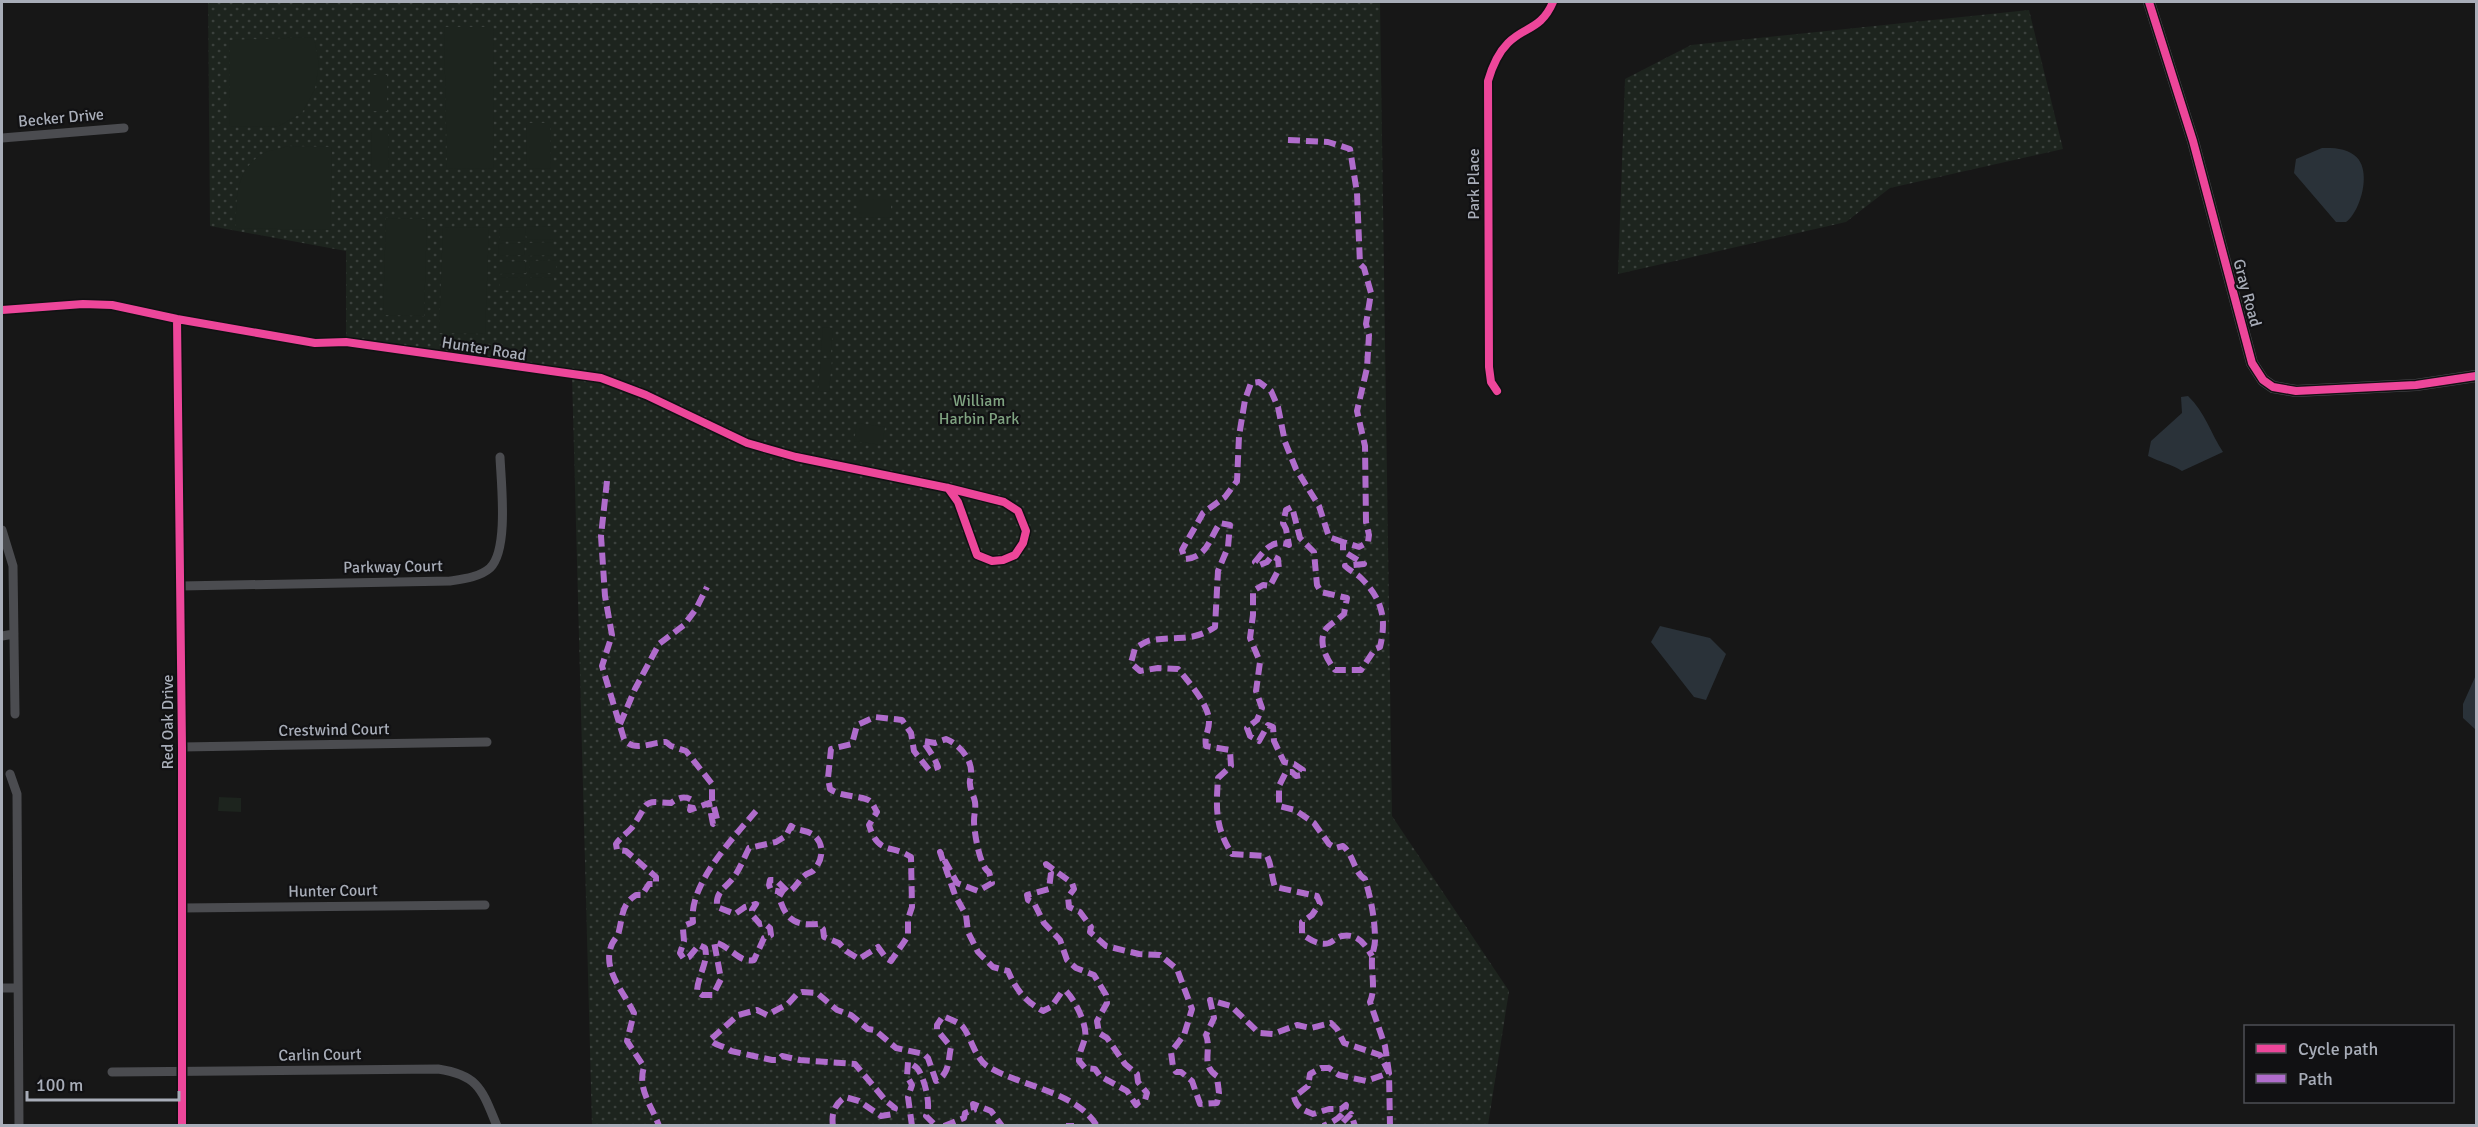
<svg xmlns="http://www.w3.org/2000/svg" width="2478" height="1127" font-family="Signika,sans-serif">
	<defs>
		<pattern id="grass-dots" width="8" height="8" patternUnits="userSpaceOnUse" patternTransform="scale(1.5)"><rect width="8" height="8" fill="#1d241e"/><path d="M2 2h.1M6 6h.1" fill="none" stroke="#3b413d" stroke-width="1.8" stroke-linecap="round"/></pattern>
	</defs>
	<rect width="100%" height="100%" fill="#171717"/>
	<path fill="url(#grass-dots)" d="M208,2h1172l12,814 117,175 -21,134h-896l-20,-750 -226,-33v-91l-136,-25z
		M2029,10l34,139 -173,39 -44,34 -228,52 7,-195 66,-34z"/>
	<path fill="#1d241e" d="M444,27h49l1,141 -47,1z
		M314,37l5,27 -4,25 -13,24 -23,13 -50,1 1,-87z
		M370,75h17v36h-17z
		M526,123h24l1,45 -24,1z
		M371,132h17l1,36h-17z
		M287,146l45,1 -2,83 -94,-2c0,-29 -1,-59 28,-75 7,-3 16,-4 23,-7z
		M858,197h33v21l-33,-1z
		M386,218l41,1 -3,97 -41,-1z
		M553,226v13l-26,1v-13z
		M443,227l46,1 -4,106 -46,-1z
		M525,227l1,13 -26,1 -1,-13z
		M553,242v13l-26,1v-13z
		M524,243l1,12 -26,1 -1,-12z
		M556,260v13l-26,1 -1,-13z
		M525,261l1,12 -27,1v-12z
		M526,277v13l-26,1v-13z
		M554,277v13l-26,1v-13z
		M823,327l10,1 -2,25h-10z
		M821,358l11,1 -3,33 -11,-1z
		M857,423l28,4 -3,18 -28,-4z
		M219,797l22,1v14l-23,-1z"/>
	<path fill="#2a3239" d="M2322,148c12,0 23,0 32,7 19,13 7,56 -8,67h-10l-42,-49 2,-14z
		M2188,396c17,16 23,38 35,56l-41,19c-11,-7 -22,-9 -34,-15l3,-15 31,-28 -1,-16z
		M1660,626l50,12 16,16 -20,46 -12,-3 -43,-55z
		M2476,675v55l-13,-12v-14z"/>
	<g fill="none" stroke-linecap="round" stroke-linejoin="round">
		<path stroke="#4b4c50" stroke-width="9" d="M2,138l122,-10
			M2,310l81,-6 29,1 65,14 138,24 31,-1 255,36 45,17 101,48 49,14 152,31 56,14 14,9 8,20 -3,12 -8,12 -12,5 -11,1 -15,-6 -19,-53 -10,-14
			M177,319l5,428v379
			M1497,391l-6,-9 -2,-15 -1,-286c4,-14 9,-27 20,-38 17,-17 33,-13 45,-41
			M2,530l11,36 2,148
			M181,586l269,-5c13,-2 30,-4 40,-13 19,-18 11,-86 10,-111
			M2,636l12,-2
			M182,747l305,-5
			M10,774l7,20 2,332
			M182,908l303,-3
			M2,988h16
			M112,1072l326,-3c41,6 44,21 59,57"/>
		<path stroke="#4b4c50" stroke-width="12" d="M2149,2l44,139 59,222 11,17 10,7 23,4 120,-6 60,-9"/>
		<path stroke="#b06ccc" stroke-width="6" stroke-dasharray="12 6" stroke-linecap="butt" d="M1288,140l40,2 22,7 7,44 3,71 4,4 7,25 -5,31 3,11 -2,33 -10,43 8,35 1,76 3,13 -1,7 -9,5 -16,-5v9l21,13 -19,2c5,5 11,7 16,12 21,21 26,40 19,69l-5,2 -14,21h-26c-8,-10 -18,-28 -9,-41 2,-3 14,-11 18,-15l3,-16 -26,-6 -4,-7 -3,-33 -14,-14 -8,-31 -6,3 -3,13 3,6 3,16c-17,-7 -25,6 -34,17l5,3 7,-3 5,-6 6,3 1,10 -9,17 -7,-1 -10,6v24l-3,23 10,24 -4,29 6,17 -5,12 -10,8 3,8 9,5 9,-16 5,2 1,14 10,21 10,2 9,6 -1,5 -6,1 -4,-4h-6l-7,14v20l16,4 19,13 15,21 7,4 7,-2c11,9 11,27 22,33 6,20 10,40 10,61 0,7 -3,13 -3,19 -1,14 4,29 -2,43l15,44 4,27 1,53
			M607,481l-6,55 4,60 7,39 -10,31 22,73c10,14 27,3 42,3l5,4 15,5 26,33v15l5,20 -4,5 -4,-21 -19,7 2,-10c-8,-5 -14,-2 -21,3 -29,-2 -21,-3 -36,20 -4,8 -14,13 -19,21l1,6 9,1 30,26v7h-7l-7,11h-6c-15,10 -13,20 -17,36 -1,6 -5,8 -7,13 -11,25 12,48 22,69l-7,28 17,26c-7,22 8,39 15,59
			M1343,542l-14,-5 -10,-31 -23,-37 -11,-27 -7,-35 -7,-16 -12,-9 -8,1 -6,17 -6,36 -2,45 -12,16 -22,16 -21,37 3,9c23,-2 24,-20 35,-36l10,2 -2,22 -10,24 -3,56c-23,15 -36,9 -62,13 -6,0 -12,5 -18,8l-4,15 9,8 18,-3 20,1c10,12 32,37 31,53 0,10 -5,13 -3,24l24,4 1,16 -13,12c-2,31 -3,49 14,76l35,2c5,10 4,20 8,31l42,9 3,7 -8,12 -10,7v12c7,5 17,12 27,9 5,-2 8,-6 13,-7 15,-3 23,8 30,20
			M620,724l15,-35 24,-45 25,-19 12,-16 11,-22
			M756,811c-23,27 -68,74 -63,111l-7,3 -3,4 1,12 -4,12 4,6 5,-2 10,-12 6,3c4,13 -7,27 -8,43l5,4h11l8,-16 -7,-37c15,3 26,22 40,18l10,-22 7,-3 -1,-7 -6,-5 -4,1 -7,-8 -1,-6 4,-6 -11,3 -10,7 -18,-7c-2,-17 11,-20 19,-33 5,-8 9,-18 13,-26l27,-6 10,-6 5,-10c8,6 17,3 25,11 9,10 6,25 -3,34 -3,2 -6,2 -9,5 -6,5 -8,12 -16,16l-12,-12h-6l-1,5 2,5 11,2 -3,5c7,23 16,29 39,27l5,5 1,8 15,6 7,8 13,8 19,-12 8,11 5,3 17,-25v-17l4,-12 -1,-50c-20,-13 -33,-2 -42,-32l8,-13c-2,-3 -3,-6 -5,-9 -5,-8 -30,-5 -42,-14l-2,-11 3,-29 21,-5 5,-19 18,-8 27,3 9,13 3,18 15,19 9,-3c-3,-9 -10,-18 -15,-26l12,2 11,-4c13,5 27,21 25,36 0,3 -2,6 -1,9 0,6 4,12 5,18 1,7 -1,12 -1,19 0,11 6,47 15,51l3,11 -14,8 -21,-8 -17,-31 15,43 11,20 2,17 10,20 15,15 15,4c8,19 17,30 35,40l8,-4 10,-14 5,-2c9,9 22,35 19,47 -2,8 -6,14 -6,23l6,7 10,1 5,7 27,15 9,14 3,-3 6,-2 2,-7 -9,-11 -1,-8 -12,-10 -18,-26 -8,-5 -2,-12 10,-18 -1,-8 -12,-20 -18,-7 -9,-8 -7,-20 -16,-17 -10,-20 -6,-3 -1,-5 22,-6 2,-16 -5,-9 26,19 2,6 -6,8 1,10 11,5 11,15 -1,5 16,14 33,8 21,1 17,14 15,40 -8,26 -13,17 2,15 3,5h5l11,9 8,23 17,-1 2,-10 -2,-17c-17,-11 -5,-25 -11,-41l8,-17 -4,-18 21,6 28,27 14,1 24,-9 14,3 20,-5 6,6 7,14 36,12 9,18 -23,8 -27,-6 -10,-7h-8l-11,6 -2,12 -14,11c3,11 9,13 19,17l16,-5h12l5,-4c-1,11 -13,17 -23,21
			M1343,1122l8,-8 4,12
			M833,1126c-2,-13 2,-22 12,-29l14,4 22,15 12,-2 2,-6 -9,-7 -31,-37 -55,-4 -18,-4 -4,4h-6l-41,-9c-7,-6 -14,-4 -21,-11l28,-25 19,-5 10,5 21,-11 9,-10 5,-2 15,1 20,17 14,5 17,14 7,1 21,18 28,6 4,4 8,23c14,-7 12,-21 15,-34l-14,-17v-5l6,-9c6,3 16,6 20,11 8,10 12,31 24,39 34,21 89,25 110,60
			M912,1126l-4,-29 4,-12 -5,-9 1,-14c2,1 7,4 9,6 7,8 15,39 9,48l10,10
			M944,1126l20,-8 1,-5 9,-3 -1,-6 18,7 11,15
			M1066,1126h8"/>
		<defs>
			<path id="cycleway" d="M2149,2l44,139 59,222 11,17 10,7 23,4 120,-6 60,-9
				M2,310l81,-6 29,1 65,14 138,24 31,-1 255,36 45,17 101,48 49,14 152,31 56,14 14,9 8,20 -3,12 -8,12 -12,5 -11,1 -15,-6 -19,-53 -10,-14
				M177,319l5,428v379
				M1497,391l-6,-9 -2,-15 -1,-286c4,-14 9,-27 20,-38 17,-17 33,-13 45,-41"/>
		</defs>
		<use href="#cycleway" stroke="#111113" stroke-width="11"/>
		<use href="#cycleway" stroke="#ed469a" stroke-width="8"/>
	</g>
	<g text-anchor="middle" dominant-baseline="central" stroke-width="4.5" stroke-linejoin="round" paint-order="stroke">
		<g font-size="16" fill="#a8adb8" stroke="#111113">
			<text transform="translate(61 118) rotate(-5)">Becker Drive</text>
			<text transform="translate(1474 184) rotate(-90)">Park Place</text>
			<text transform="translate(2247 293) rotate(75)">Gray Road</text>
			<text transform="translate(484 349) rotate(9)">Hunter Road</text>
			<text transform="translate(393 567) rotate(-1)">Parkway Court</text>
			<text transform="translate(168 722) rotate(-90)">Red Oak Drive</text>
			<text transform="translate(334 730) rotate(-1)">Crestwind Court</text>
			<text transform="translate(333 891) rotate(-1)">Hunter Court</text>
			<text transform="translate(320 1055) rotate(-1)">Carlin Court</text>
		</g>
		<g font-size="16" fill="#7fa381" stroke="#111113">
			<text x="979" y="401">William<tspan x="979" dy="18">Harbin Park</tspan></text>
		</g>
	</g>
	<rect width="2478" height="1127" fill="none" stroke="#a8adb8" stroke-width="6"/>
	<rect x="2244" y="1025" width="210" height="78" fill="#111113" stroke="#4d4f55" stroke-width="1.5"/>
	<rect x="2256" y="1044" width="30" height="9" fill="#ed469a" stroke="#4d4f55" stroke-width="1.5"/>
	<text x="2298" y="1055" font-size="18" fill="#a8adb8">Cycle path</text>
	<rect x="2256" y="1074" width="30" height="9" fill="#b06ccc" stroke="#4d4f55" stroke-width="1.5"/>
	<text x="2298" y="1085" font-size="18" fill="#a8adb8">Path</text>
	<path d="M27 1091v9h152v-9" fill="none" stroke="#a8adb8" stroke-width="3"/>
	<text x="36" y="1091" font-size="18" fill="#a8adb8" stroke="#111113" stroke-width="4.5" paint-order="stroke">100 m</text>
</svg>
